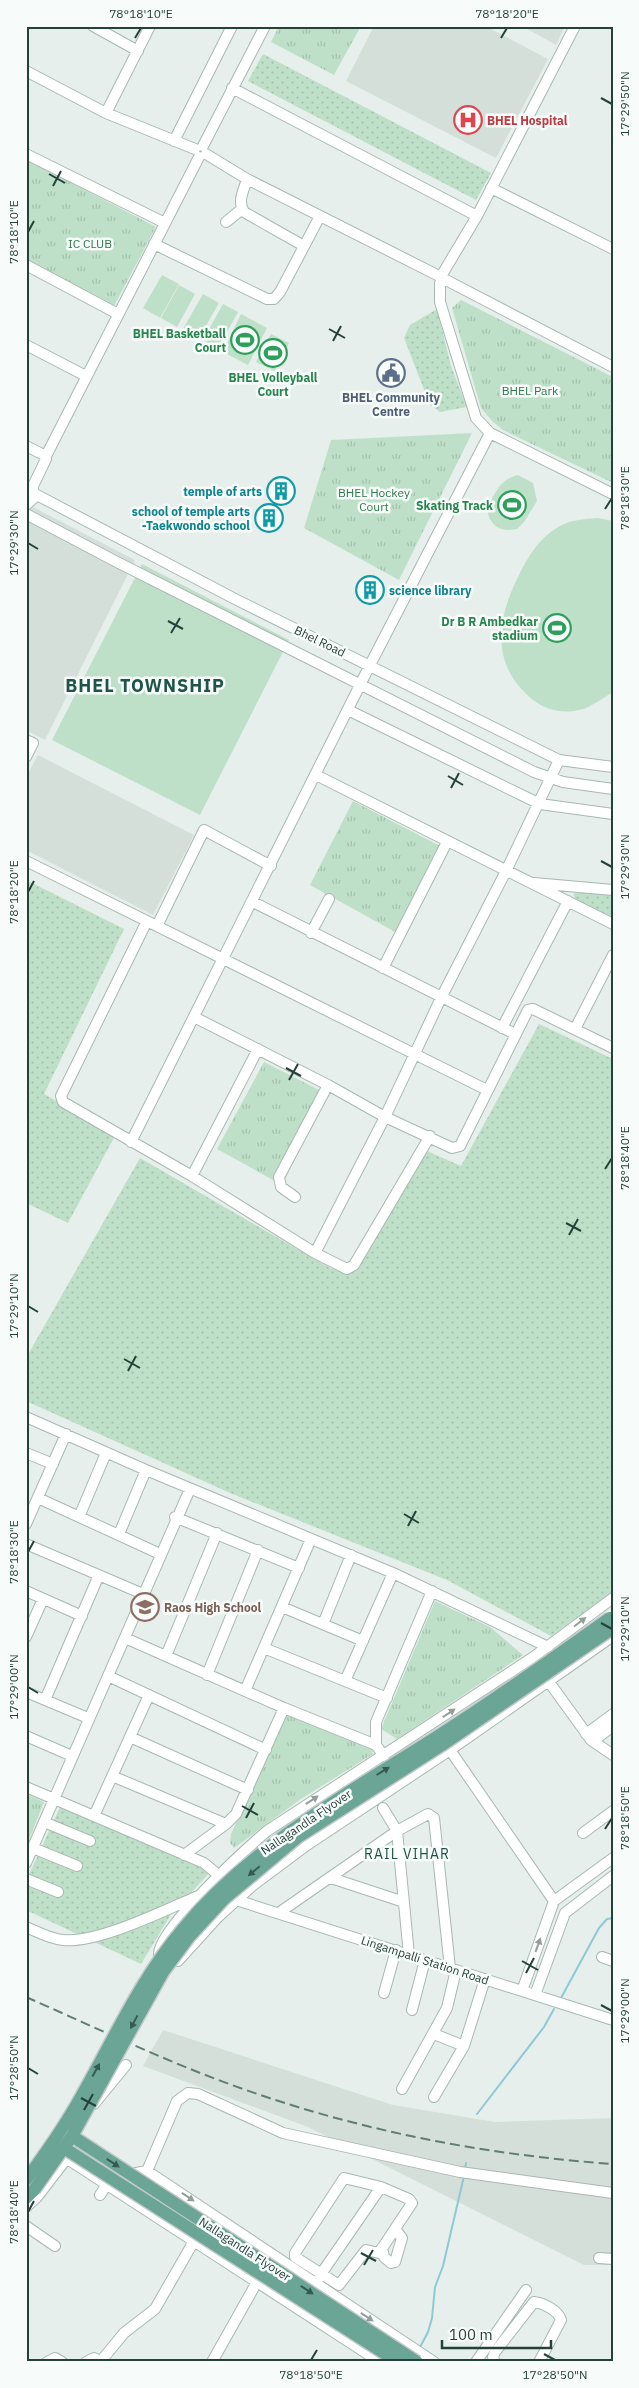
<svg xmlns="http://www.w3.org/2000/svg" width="639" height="2388" font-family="'IBM Plex Sans',sans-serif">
	<defs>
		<pattern id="grass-dots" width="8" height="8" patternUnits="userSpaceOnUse" patternTransform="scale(1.25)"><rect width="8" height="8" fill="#bfe0c8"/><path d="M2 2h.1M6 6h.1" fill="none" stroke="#a4c1ad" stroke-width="1.8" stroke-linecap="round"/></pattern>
		<pattern id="park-tufts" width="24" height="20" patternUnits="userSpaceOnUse" patternTransform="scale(1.25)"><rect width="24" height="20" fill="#bfe0c8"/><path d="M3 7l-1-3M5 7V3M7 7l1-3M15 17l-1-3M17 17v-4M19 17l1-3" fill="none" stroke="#a4c1ad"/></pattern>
	</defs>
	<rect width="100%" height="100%" fill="#e6efeb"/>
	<path fill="#d4dfda" d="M374,26h111l63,33 -52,99 -150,-77z
		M522,26h43l-9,19z
		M31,506l104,54 -90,180 -19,-10v-215z
		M38,755l156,80 -41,80 -127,-65v-73z
		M163,2030l230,75 102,17 118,-4v147h-29l-276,-138 -165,-61z"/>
	<path fill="url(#grass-dots)" d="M263,54l228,119 -15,27 -228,-119z
		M437,309l14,57 16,41 -27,5 -10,-7 -26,-67 6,-13z
		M26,880l98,49 -80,165 72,40 -48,89 -42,-20z
		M578,891l35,4v23l-37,-18 -3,-6z
		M539,1024l74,35v533l-62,44 -104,-56 -217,-87 -204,-92v-43l114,-200 190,110 20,7 77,-124 34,15z
		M60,1807l150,65 -40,44 -29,48 -115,-54v-29z"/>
	<path fill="url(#park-tufts)" d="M279,26h82l-27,49 -63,-33z
		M26,159l130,68 -42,79 -88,-46z
		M461,300l152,77v106l-110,-53 -11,-9 -11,-13 -29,-100z
		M472,433l-73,147 -95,-52 27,-88z
		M353,801l89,46 -45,86 -87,-48z
		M264,1062l63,32 -45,91 -65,-36z
		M435,1601l55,26 33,28 -126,84 -16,-10z
		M286,1714l85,32 2,8 -72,45 -67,49 -4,-5 1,-9z
		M26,1794l18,8 -18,45z"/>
	<path fill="#bfe0c8" d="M162,275l17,9 -19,34 -17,-10z
		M179,285l16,9 -18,33 -16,-9z
		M203,294l16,9 -20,35 -16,-9z
		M223,304l15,8 -20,37 -15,-9z
		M241,314l26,14 -19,37 -25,-13z
		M271,334l18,9 -14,28 -19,-9z
		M518,475l15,8 4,18 -13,21 -7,7c-16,4 -27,-3 -30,-19 7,-16 13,-31 31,-35z
		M598,518l15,3v171c-10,6 -23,16 -34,18 -16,4 -33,0 -46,-10 -42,-34 -37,-79 -15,-123 9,-19 21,-39 40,-50 11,-7 27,-8 40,-9z
		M142,564l147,76 -89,175 -148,-75z"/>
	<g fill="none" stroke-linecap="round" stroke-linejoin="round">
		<path stroke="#8ec9d4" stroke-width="2" d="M561,1998l38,-70 8,-9 6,-1
			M477,2114l67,-87 10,-18
			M465,2169l1,-6
			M419,2349l9,-17 4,-14 3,-31 8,-21 21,-90"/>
		<defs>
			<path id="minor" d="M93,26l45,25
				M26,71l80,42 89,36
				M232,88l245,128
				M106,113l44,-87
				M174,141l58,-115
				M203,146l62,-120
				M26,154l139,69
				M206,154l41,25 190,96
				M247,179c-3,11 -10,22 -3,33l60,34
				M491,188l122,61
				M226,222l16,-13
				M154,244l113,55h7l6,-7 40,-76
				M26,265l92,49
				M443,273l34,-57 98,-190
				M446,280l167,87
				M440,283v19l36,116 14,15 123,61
				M26,345l60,31
				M26,446l20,10
				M32,488l14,-29v-3l153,-299
				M35,494l200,105 324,161 54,7
				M26,505l8,-7 -1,-9
				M26,514l89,47 419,211 29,10 50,7
				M348,710l192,94 73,10
				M26,740l7,3 -7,14
				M316,775l297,149
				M26,861l461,229
				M534,883l79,7
				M253,902l262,132
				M147,921l-86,175 2,6 129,74 123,77 32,16 7,-4 76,-129
				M157,926l47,-96 67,36
				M311,933l18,-34
				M383,968l64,-126
				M194,1017l134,68 57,32 67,31 8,-2 68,-136 5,-1 80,39
				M502,1028l66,-127
				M575,1029l38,-74
				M131,1142l239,-477 120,-232
				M192,1176l66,-127
				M295,1197l-14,-10 -2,-10 49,-92
				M315,1253l70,-136 56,-119 65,-127 53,-111
				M26,1417l120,53 247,103 155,74
				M26,1453l27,11
				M38,1498l122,56
				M79,1517l27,-64
				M175,1517l124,51
				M26,1524l40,-90
				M119,1534l27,-64
				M26,1544l117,50
				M26,1591l56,25
				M282,1607l81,34
				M323,1624l28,-69
				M26,1637l17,-38
				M125,1638l159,70 92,37 8,11
				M264,1648l123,50
				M166,1656l51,-123
				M207,1675l51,-125
				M108,1676l158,74
				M345,1681l48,-108
				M549,1682l42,58 22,15
				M245,1691l66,-152
				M26,1692l62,26
				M45,1700l54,-125
				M586,1734l27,-20
				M26,1736l46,20
				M130,1737l118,53
				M593,1741l20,-15
				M376,1745v-23l56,-131
				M450,1750l104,151
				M112,1776l114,48
				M26,1787l178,76 18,15
				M383,1808l14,23 12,124
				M94,1816l55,-121
				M44,1822l46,19
				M583,1833l30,-22
				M33,1848l44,18
				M184,1855l42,-31 10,-10 48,-106
				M26,1863l164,-374
				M331,1878l73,24
				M26,1879l32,13
				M233,1899l380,121
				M280,1912l117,-81 31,-17 6,4 16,150
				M26,1927c12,5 24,12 37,13 34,4 102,-30 135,-44
				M602,1957l11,4
				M164,1960l-5,-5c-3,-24 88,-107 108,-124l265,-173 81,-60
				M178,1961l40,-44 34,-31 55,-41 143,-95 163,-114
				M522,1991l32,-90 59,-43
				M384,1993l12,-43
				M535,1995l30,-82 48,-37
				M412,2010l13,-50
				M434,2034l30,12
				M402,2089l45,-81 9,-38
				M434,2097l30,-51 21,-67
				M94,2104l32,-39
				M147,2171l30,-70 11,-8 10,1 85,39 177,39 153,21
				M129,2182l7,-9 11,-2 287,191
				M100,2195l7,-11
				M26,2207l11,-10 27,-35 5,-2 311,202
				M26,2226l29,20
				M382,2248l2,9 7,6 4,-1 7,-24 -7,-9
				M599,2258l14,1
				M316,2283l5,-9 60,-87 -37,-9 -49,75v4l44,28 27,-35 13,3 33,-50 -3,-4 -28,-12
				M101,2361l23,-28 31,-24 39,-68
				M47,2362l8,-4 7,4
				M86,2362l8,-4 8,4
				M212,2362l45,-80
				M476,2362l50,-72
				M495,2362l-2,-5 2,-5 39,-50c9,1 24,8 27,18l-22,42"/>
			<path id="major" d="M26,2198l8,-8"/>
		</defs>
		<use href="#minor" stroke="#a8b8b2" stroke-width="12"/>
		<use href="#major" stroke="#c2cac8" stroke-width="15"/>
		<use href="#minor" stroke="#fff" stroke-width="10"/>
		<use href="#major" stroke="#6aa596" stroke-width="12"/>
		<path stroke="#5f7d75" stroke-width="2" stroke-dasharray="10 5" stroke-linecap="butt" d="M26,1997c73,32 145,67 220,93 119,42 242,65 367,74"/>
		<defs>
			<path id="major-bridge" d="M72,2136l345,226
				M64,2148l334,214
				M26,2180c20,-27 39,-54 55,-83 32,-56 59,-117 101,-167 68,-83 163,-135 253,-192 60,-38 117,-79 175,-120
				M34,2190l38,-54 91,-164 26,-35 35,-38 74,-62 144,-92 171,-117"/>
		</defs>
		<use href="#major-bridge" stroke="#c2cac8" stroke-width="15" stroke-linecap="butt"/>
		<use href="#major-bridge" stroke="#6aa596" stroke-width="12"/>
	</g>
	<defs><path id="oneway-solid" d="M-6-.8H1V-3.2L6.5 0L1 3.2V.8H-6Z" transform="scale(1.25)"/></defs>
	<g fill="#92a09c">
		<use href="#oneway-solid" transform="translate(580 1622) rotate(-37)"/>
		<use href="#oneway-solid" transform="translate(449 1713) rotate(-34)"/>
		<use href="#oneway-solid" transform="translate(312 1800) rotate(-33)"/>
		<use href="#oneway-solid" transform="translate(538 1945) rotate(-70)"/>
		<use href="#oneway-solid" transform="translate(188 2197) rotate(34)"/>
		<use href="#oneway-solid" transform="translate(367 2317) rotate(34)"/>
	</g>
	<g fill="#365b51">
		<use href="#oneway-solid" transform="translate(383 1771) rotate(-32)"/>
		<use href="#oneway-solid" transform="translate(254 1871) rotate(140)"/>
		<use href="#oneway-solid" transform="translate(134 2022) rotate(118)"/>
		<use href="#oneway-solid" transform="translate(96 2070) rotate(-61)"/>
		<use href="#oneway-solid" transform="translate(113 2163) rotate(33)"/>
		<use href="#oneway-solid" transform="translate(307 2290) rotate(33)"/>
	</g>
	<path fill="none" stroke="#24423a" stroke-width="2" d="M135,38l6,-10M501,38l6,-10M601,98l11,6M49,174l16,9M53,186l8,-15M28,232l6,-11M329,329l16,9M333,341l8,-15M605,509l7,-11M28,543l10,6M168,621l15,8M171,633l9,-15M448,776l15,9M451,788l8,-15M601,861l11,6M28,892l6,-11M286,1068l15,8M289,1080l9,-16M605,1169l7,-11M566,1223l15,8M569,1235l9,-16M28,1306l10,6M124,1359l16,9M128,1371l8,-15M404,1514l15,9M408,1526l8,-15M28,1552l6,-11M601,1623l11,6M28,1687l10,6M242,1806l16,9M246,1818l8,-15M605,1829l7,-11M522,1961l16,9M526,1973l8,-15M601,2005l11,6M28,2068l10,6M81,2098l15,8M84,2110l9,-16M28,2212l6,-11M361,2253l15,8M364,2265l9,-15M544,2354l11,6M311,2360l6,-10"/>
	<defs>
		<symbol id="hospital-ring" viewBox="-11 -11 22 22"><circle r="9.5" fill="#f7fbf9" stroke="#e0444e" stroke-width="1.5"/><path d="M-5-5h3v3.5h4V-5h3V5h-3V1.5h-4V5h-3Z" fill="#e0444e"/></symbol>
		<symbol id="stadium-ring" viewBox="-11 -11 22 22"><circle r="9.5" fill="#f7fbf9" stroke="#2e9e5b" stroke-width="1.5"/><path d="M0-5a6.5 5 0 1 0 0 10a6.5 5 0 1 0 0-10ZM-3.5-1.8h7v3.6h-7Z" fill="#2e9e5b"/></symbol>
		<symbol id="civic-ring" viewBox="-11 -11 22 22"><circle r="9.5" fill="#f7fbf9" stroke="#5c6f8a" stroke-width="1.5"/><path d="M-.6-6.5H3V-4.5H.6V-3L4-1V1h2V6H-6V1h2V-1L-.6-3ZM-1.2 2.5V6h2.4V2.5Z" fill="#5c6f8a"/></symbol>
		<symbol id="building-ring" viewBox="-11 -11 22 22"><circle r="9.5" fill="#f7fbf9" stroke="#0f9aa8" stroke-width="1.5"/><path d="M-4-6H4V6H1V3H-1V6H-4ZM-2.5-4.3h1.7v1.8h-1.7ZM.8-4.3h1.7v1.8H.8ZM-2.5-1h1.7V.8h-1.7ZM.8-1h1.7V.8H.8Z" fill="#0f9aa8"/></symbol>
		<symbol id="university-ring" viewBox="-11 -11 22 22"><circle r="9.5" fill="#f7fbf9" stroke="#8d6e63" stroke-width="1.5"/><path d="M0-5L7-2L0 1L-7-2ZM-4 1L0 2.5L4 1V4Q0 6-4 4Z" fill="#8d6e63"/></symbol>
	</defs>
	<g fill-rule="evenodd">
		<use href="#hospital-ring" x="452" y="104" width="32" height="32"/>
		<use href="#stadium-ring" x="229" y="324" width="32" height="32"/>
		<use href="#stadium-ring" x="257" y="337" width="32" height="32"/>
		<use href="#civic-ring" x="375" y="357" width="32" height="32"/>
		<use href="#building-ring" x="265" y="475" width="32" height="32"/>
		<use href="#stadium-ring" x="496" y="489" width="32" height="32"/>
		<use href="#building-ring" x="253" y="502" width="32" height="32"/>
		<use href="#building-ring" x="354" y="574" width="32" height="32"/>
		<use href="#stadium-ring" x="541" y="612" width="32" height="32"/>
		<use href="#university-ring" x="129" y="1591" width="32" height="32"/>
	</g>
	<g text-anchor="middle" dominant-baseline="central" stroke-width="5" stroke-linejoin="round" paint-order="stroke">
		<g font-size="12" font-weight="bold" fill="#be3a42" stroke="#f7fbf9" text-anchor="start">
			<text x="487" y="120">BHEL Hospital</text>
		</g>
		<g font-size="12" fill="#2d7a4b" stroke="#f7fbf9">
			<text x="90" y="243">IC CLUB</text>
			<text x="530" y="390">BHEL Park</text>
			<text x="374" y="492">BHEL Hockey<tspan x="374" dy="14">Court</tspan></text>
		</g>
		<g font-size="12" font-weight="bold" fill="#27864d" stroke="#f7fbf9" text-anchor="end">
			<text x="226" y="333">BHEL Basketball<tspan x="226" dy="14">Court</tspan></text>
			<text x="273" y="377" text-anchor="middle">BHEL Volleyball<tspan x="273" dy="14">Court</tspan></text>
			<text x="493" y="505">Skating Track</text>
			<text x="538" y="621">Dr B R Ambedkar<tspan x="538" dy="14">stadium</tspan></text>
		</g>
		<g font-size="12" font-weight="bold" fill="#4e5e75" stroke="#f7fbf9">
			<text x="391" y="397">BHEL Community<tspan x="391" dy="14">Centre</tspan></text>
		</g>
		<g font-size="12" font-weight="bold" fill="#0d838f" stroke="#f7fbf9" text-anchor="end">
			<text x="262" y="491">temple of arts</text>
			<text x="250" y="511">school of temple arts<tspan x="250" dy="14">-Taekwondo school</tspan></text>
			<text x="389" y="590" text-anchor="start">science library</text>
		</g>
		<g font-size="12" fill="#24423a" stroke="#f7fbf9">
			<text transform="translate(320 641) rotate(26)">Bhel Road</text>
			<text transform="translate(306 1822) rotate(-34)">Nallagandla Flyover</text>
			<text transform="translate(425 1960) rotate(18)">Lingampalli Station Road</text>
			<text transform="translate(245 2249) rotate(33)">Nallagandla Flyover</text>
		</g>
		<g font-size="12" font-weight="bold" fill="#785e54" stroke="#f7fbf9" text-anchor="start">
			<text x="164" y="1607">Raos High School</text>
		</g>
		<g font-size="14" letter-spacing="1" fill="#1f5548" stroke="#f7fbf9">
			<text x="407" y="1854">RAIL VIHAR</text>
		</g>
		<g font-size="18" font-weight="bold" letter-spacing="1" fill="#1f5548" stroke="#f7fbf9">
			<text x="145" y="685">BHEL TOWNSHIP</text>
		</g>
	</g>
	<rect width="639" height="2388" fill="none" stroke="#f7fbf9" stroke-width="55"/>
	<path d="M442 2340v8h109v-8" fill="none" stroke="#24423a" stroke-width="2.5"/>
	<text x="449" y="2340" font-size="15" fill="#24423a" stroke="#f7fbf9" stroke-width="4" paint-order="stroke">100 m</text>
	<rect x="28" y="28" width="584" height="2332" fill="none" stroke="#24423a" stroke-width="2"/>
	<g font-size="12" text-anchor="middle" fill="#24423a">
		<text x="141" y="18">78°18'10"E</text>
		<text x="507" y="18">78°18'20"E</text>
		<text transform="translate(625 104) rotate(-90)" y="4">17°29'50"N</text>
		<text transform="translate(14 232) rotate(-90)" y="4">78°18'10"E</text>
		<text transform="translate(625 498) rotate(-90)" y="4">78°18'30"E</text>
		<text transform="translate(14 543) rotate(-90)" y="4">17°29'30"N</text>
		<text transform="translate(625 867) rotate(-90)" y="4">17°29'30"N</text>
		<text transform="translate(14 892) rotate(-90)" y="4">78°18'20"E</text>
		<text transform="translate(625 1158) rotate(-90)" y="4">78°18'40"E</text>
		<text transform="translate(14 1306) rotate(-90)" y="4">17°29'10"N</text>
		<text transform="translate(14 1552) rotate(-90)" y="4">78°18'30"E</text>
		<text transform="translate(625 1629) rotate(-90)" y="4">17°29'10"N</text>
		<text transform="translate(14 1687) rotate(-90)" y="4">17°29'00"N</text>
		<text transform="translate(625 1818) rotate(-90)" y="4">78°18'50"E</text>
		<text transform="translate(625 2011) rotate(-90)" y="4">17°29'00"N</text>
		<text transform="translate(14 2068) rotate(-90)" y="4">17°28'50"N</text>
		<text transform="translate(14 2212) rotate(-90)" y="4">78°18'40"E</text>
		<text x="311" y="2379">78°18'50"E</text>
		<text x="555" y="2379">17°28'50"N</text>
	</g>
</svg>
